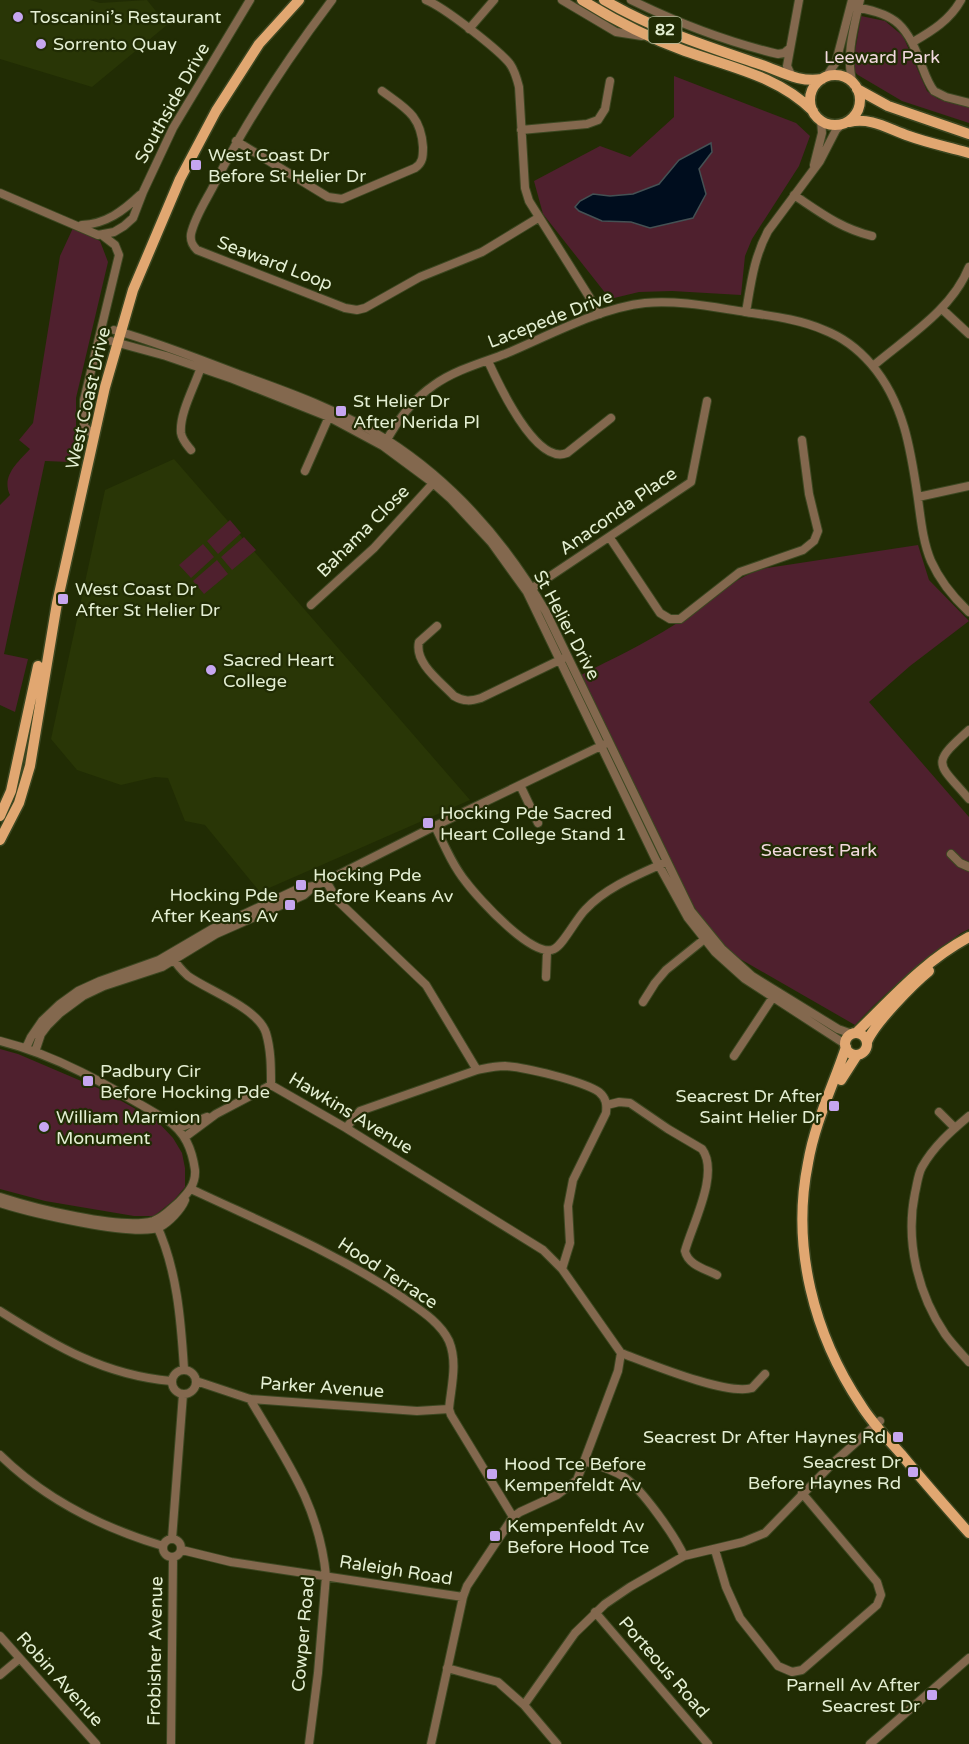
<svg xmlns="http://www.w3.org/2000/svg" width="969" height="1744" font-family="'Varela Round',sans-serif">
	<rect width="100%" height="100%" fill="#212c04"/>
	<path fill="#293606" d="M0,0h90l10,3 47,-3 20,25 -75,62 -92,-28z
		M174,459l296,341 -210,92 -55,-67 -20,-4 -17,-43 -13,-1 -34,8 -44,-15 -26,-31 54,-249z"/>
	<path fill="#4f202e" d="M861,16l24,5 18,15 24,55 11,8 31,8v16l-67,-22 -44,-26 -6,-6z
		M674,76l122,47 14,13 -11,30 -47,73 -7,17 -4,39 -69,-4 -33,1 -29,7 -67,-85 -9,-33 66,-35 30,11 44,-40z
		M73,228l27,13 8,21 -32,136v39l-6,25 -25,-1 -41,193 24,5 -13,53 -15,-7v-200l10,-10c-9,-19 8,-33 20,-46l-11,-9 14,-17 27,-167z
		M230,520l11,13 -23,21 -11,-13z
		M244,537l12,13 -24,20 -11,-13z
		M203,544l11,13 -23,21 -12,-13z
		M918,545l11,35 40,41 -59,45 -41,36 100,115v112l-8,4c-38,28 -74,57 -106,92l-120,-69 -29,-29 -28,-48 -97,-204c31,-16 63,-31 93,-50 32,-18 57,-49 93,-57z
		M217,560l11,14 -24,20 -11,-13z
		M0,1049l18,5 82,35 57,32 16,17 9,15 3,15v19l-11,13 -20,16h-20l-89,-15 -45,-12z"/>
	<path fill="#000d1e" stroke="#445154" stroke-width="1.5" d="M711,143l1,9 -13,17 7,25 -13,24 -43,10 -19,-6 -29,-1 -23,-10 -4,-4 5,-6 13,-7 17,2 23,-2 26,-10 20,-24z"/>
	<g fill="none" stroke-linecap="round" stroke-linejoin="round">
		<defs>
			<path id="minor" d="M332,0c-44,58 -84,118 -117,183 -8,16 -20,33 -24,51 -1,7 1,11 6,16l148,58 12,2 8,-2 55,-31 62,-25 56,-34
				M426,0c18,7 73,50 84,64 5,7 7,15 9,23l6,101 4,13 71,113
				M562,0l54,32 26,4
				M631,0c47,23 96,42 147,54l6,-1 6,-5
				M851,6c41,8 54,14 69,55 4,10 7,21 14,30l12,6 23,6
				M469,29l25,-29
				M913,42c19,-11 37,-22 48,-42
				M792,77l-5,-11 12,-66
				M826,77l10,-15 16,-62
				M853,84c-8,-27 1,-57 7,-84
				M521,130l66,-6 11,-4 7,-11 5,-28
				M236,141l92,56 14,2 73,-31c8,-5 8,-12 8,-21 -2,-32 -18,-39 -41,-56
				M814,165l8,-32 -1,-13
				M0,193l98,42 16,-3 10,-6 9,-8 10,-26 30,-64 77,-128
				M794,195c27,18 46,33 78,41
				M82,225c24,-1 41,-14 58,-30
				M942,309l27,25
				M746,312c5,-29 8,-55 22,-81l52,-70 16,-31 6,-6
				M114,330c42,12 83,28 124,44 51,18 103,37 149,66 67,43 119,103 159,172l145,299 31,38 30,27 86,53 14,5
				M111,341l55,15 67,23 96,38 54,29 50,37 18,16 40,43 36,50 129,268 32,58 27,34 30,27 100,65
				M488,361c10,22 48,105 79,92l44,-35
				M873,366c34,-29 79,-56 96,-99
				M90,432l-6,-6v-26l35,-145 -4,-10 -13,-10
				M385,443c13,-23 27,-43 49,-58 21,-15 47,-22 71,-31 43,-18 94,-46 140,-51 34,-3 67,4 100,9 26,4 54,7 79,18 18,7 35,20 47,34 33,38 40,87 47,135 3,22 5,43 13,62 9,20 23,37 38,51
				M191,450c-4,-5 -9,-10 -10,-17 -2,-20 15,-49 21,-69
				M305,471l26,-59
				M918,497l51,-11
				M610,538l50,75 10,6h10l60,-47 63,-22 11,-9 4,-10 -9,-37 -7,-54
				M528,591l163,-109 16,-81
				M311,605l63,-57 62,-68
				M437,626l-18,16c-5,21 22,40 35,54 10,6 17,5 27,2l83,-40
				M969,730c-39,35 -32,32 0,69
				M520,785l18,38
				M435,826c9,19 18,40 31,56 12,16 68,78 88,67 9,-4 22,-30 31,-39 20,-22 52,-35 79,-47
				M951,854l9,9 9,4
				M326,881l11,19 89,85 51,85c10,-2 18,-4 28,-4 19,1 78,15 94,26 7,6 8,12 7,21l-33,67 -5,26 2,37 -8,26 59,84 -3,18 -41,109 -20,15 -37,17 -7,5 -46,69 -4,11 -32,147
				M170,954c5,8 11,16 18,22 21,15 70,32 78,57 5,17 5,34 5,52l75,43 197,122 19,19
				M546,977l1,-26
				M643,1002l12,-19 11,-13 41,-33
				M0,1041c60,15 114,48 167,79 18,12 25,29 28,50 1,14 -7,23 -16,32 -7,6 -16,16 -26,19 -33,9 -119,-13 -153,-24
				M26,1048l5,-11 11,-16 18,-17 18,-13 22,-10 59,-21 53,-31 88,-41 14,-2 12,-5 109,-55 170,-82
				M35,1052l6,-18 6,-8 13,-13 23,-17 21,-10 58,-19 54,-33 88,-39 9,-8
				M734,1056l41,-62
				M607,1105l12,-3 11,1 38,26 34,20c18,24 -10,76 -17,102 3,14 20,18 32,24
				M939,1112l16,16
				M969,1116c-18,15 -35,30 -47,51 -4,7 -5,18 -7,26 -10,48 3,101 30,141 7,10 16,19 24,28
				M179,1128l28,-11
				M346,1128l14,-17 117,-41
				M185,1137l31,-23 55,-29
				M191,1189c72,34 146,64 212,109 17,12 37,24 46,43 9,22 2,46 0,68l2,6 62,102
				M0,1203c28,9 136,35 160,24 9,-5 21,-17 25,-27
				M156,1224c21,44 25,97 28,145
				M0,1311c55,35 104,64 171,70
				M621,1353c27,10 106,43 131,35l13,-14
				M172 1382a12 12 0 1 1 24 0a12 12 0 1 1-24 0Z
				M196,1381l54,18 167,12 32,-2
				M250,1399c35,60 69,105 76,177l-8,97 -9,71
				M0,1455c45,44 103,73 163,91
				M584,1461c13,4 28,8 40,16 18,12 51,59 60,79
				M163 1548a9 9 0 1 1 18 0a9 9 0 1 1-18 0Z
				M172,1539l11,-145
				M182,1550l49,12 232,35
				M715,1550l11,37 14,31 38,48 14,6 10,-2 75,-65 4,-10 -4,-13 -75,-89
				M595,1612l113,132
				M0,1636l96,108
				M447,1668l51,14 26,23 33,39
				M0,1675l19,-16
				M524,1705l51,-72 30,-29 25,-17 54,-31 59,-14 22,-9 69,-71 46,-41
				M171,1744l2,-186
				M870,1744l99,-86"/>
			<path id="major" d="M582,0c32,20 67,38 103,51 45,16 93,25 128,60
				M604,0c49,29 102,46 155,64 22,7 39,19 63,15
				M810 100a25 25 0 1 1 50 0a25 25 0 1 1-50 0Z
				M857,89l31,17 81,28
				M849,122c23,-5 39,7 60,14 19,7 40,11 60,17
				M0,816l11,-25 27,-125
				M0,840l19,-37 11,-37 27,-163 48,-216 28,-97 47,-111 36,-68 43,-67 40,-44
				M856,1033c36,-35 68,-72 113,-96
				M845 1044a11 11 0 1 1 22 0a11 11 0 1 1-22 0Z
				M867,1042c7,-18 46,-58 62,-71
				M846,1047c-13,39 -31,75 -38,116 -17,84 6,172 53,242 11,18 26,33 40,49 22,27 45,53 68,79
				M841,1080l16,-25"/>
		</defs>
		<use href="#minor" stroke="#3c4721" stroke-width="10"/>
		<use href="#major" stroke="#3c4721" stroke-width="13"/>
		<use href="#minor" stroke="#83684e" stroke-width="8"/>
		<use href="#major" stroke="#e1a771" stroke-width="10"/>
	</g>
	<g fill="#c6a6f0" stroke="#212c04" stroke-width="2">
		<circle cx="18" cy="17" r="6"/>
		<circle cx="41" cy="44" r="6"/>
		<rect x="190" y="159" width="12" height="12" rx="3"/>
		<rect x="335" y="405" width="12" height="12" rx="3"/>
		<rect x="57" y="593" width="12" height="12" rx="3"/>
		<circle cx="211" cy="670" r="6"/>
		<rect x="422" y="817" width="12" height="12" rx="3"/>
		<rect x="295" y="879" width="12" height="12" rx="3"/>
		<rect x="284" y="899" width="12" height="12" rx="3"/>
		<rect x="82" y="1075" width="12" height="12" rx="3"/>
		<rect x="828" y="1100" width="12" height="12" rx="3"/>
		<circle cx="44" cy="1127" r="6"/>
		<rect x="892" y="1431" width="12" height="12" rx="3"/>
		<rect x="907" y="1466" width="12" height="12" rx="3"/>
		<rect x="486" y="1468" width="12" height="12" rx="3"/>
		<rect x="489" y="1530" width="12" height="12" rx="3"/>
		<rect x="926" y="1689" width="12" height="12" rx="3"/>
	</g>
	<g text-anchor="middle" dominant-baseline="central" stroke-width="4.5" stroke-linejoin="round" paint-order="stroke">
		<rect fill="#212c04" stroke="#aab495" stroke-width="1.5" x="648.5" y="17" width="33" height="26" rx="4.5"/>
		<g font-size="16" font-weight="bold" fill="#e4efd3">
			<text x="665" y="30">82</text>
		</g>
		<g font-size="18" fill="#e4efd3" stroke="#212c04" text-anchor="start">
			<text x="30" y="17">Toscanini’s Restaurant</text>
			<text x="53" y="44">Sorrento Quay</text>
			<text x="208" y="155">West Coast Dr<tspan x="208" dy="21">Before St Helier Dr</tspan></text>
			<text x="353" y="401">St Helier Dr<tspan x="353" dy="21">After Nerida Pl</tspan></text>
			<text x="75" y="589">West Coast Dr<tspan x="75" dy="21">After St Helier Dr</tspan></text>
			<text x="223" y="660">Sacred Heart<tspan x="223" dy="21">College</tspan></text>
			<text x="440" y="813">Hocking Pde Sacred<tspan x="440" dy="21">Heart College Stand 1</tspan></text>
			<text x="313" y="875">Hocking Pde<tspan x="313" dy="21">Before Keans Av</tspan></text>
			<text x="278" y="895" text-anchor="end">Hocking Pde<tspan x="278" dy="21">After Keans Av</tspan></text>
			<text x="100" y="1071">Padbury Cir<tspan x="100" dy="21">Before Hocking Pde</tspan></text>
			<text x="822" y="1096" text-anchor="end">Seacrest Dr After<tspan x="822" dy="21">Saint Helier Dr</tspan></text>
			<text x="56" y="1117">William Marmion<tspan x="56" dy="21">Monument</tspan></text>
			<text x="886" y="1437" text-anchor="end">Seacrest Dr After Haynes Rd</text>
			<text x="901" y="1462" text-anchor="end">Seacrest Dr<tspan x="901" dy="21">Before Haynes Rd</tspan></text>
			<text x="504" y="1464">Hood Tce Before<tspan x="504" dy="21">Kempenfeldt Av</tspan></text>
			<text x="507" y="1526">Kempenfeldt Av<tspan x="507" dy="21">Before Hood Tce</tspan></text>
			<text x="920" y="1685" text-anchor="end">Parnell Av After<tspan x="920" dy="21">Seacrest Dr</tspan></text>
		</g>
		<g font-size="18" fill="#f2d9de" stroke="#212c04">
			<text x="882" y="57">Leeward Park</text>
			<text x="819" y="850">Seacrest Park</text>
		</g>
		<g font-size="18" fill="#e4efd3" stroke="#212c04">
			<text transform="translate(172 103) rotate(-61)">Southside Drive</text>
			<text transform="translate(275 263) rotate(21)">Seaward Loop</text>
			<text transform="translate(550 319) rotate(-21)">Lacepede Drive</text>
			<text transform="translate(88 398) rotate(-77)">West Coast Drive</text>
			<text transform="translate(618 511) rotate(-35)">Anaconda Place</text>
			<text transform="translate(363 531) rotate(-45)">Bahama Close</text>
			<text transform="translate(567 625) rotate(62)">St Helier Drive</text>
			<text transform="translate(351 1113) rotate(31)">Hawkins Avenue</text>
			<text transform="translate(388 1273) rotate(33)">Hood Terrace</text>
			<text transform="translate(322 1387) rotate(4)">Parker Avenue</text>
			<text transform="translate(396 1570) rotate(9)">Raleigh Road</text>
			<text transform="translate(303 1634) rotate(-85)">Cowper Road</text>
			<text transform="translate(155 1651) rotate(-89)">Frobisher Avenue</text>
			<text transform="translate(664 1667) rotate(49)">Porteous Road</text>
			<text transform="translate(60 1679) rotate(48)">Robin Avenue</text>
		</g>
	</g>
</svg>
